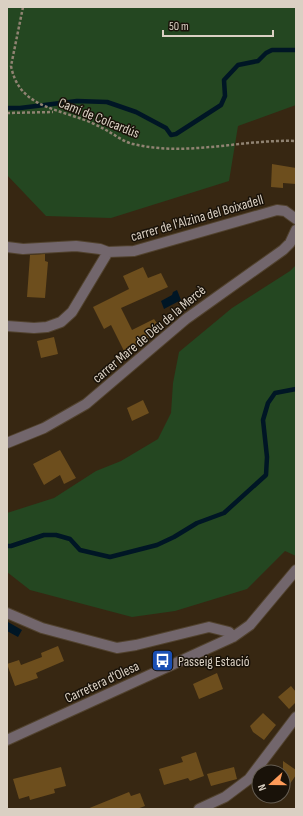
<svg xmlns="http://www.w3.org/2000/svg" width="303" height="816" font-family="'Sofia Sans Condensed',sans-serif">
	<rect width="100%" height="100%" fill="#372712"/>
	<path fill="#244721" d="M7,7h289v98l-58,21 -9,55 -118,37 -65,-2 -39,-41z
		M296,265v291l-11,-5 -38,38 -72,22 -43,6 -102,-27 -23,-18v-59l47,-15 42,-27 25,-10 37,-22 13,-26 2,-30 6,-31 53,-44 58,-37z"/>
	<path fill="#001625" d="M177,290l4,10 -17,9 -3,-8 11,-6 1,-3z
		M8,622l14,8 -4,7 -11,-6z"/>
	<g fill="none" stroke-linecap="round" stroke-linejoin="round">
		<path stroke="#001625" stroke-width="4.5" d="M7,108h13l57,-7 30,1 29,10 30,16 5,7 5,-1 45,-29 4,-9 -1,-16 14,-15 20,-4 8,-8 6,-3h24
			M7,546h4l33,-11h12l14,4 10,11 30,7 47,-12 17,-8 23,-14 27,-10 42,-38 1,-18 -4,-37 5,-17 7,-10 21,-4"/>
	</g>
	<path fill="#6d4e1d" d="M272,164l24,4v16l-13,-1v5l-12,-1z
		M45,254v7l3,1 -3,36 -18,-1 3,-42z
		M143,267l5,11 13,-5 7,14 -47,21 11,22 22,-11 7,10 -27,19 -7,9 -16,-32 -7,4 -11,-22 36,-18 -6,-13z
		M54,337l4,17 -17,4 -4,-17z
		M143,400l6,13 -17,8 -5,-13z
		M60,450l16,28 -12,6 -4,-9 -16,10 -11,-21z
		M58,646l6,15 -28,12 2,5 -23,8 -8,-22 12,-4 2,5 21,-8 -1,-4z
		M217,673l6,16 -24,10 -6,-15z
		M291,686l5,6v10l-7,7 -11,-12z
		M263,713l13,12 -12,15 -11,-8 -3,-6z
		M196,752l8,24 -14,5 -2,-3 -24,7 -5,-16 24,-7 -2,-5z
		M283,761l13,9v5l-13,19z
		M61,767l5,19 -12,3 1,4 -25,7 -1,-4 -10,3 -6,-20z
		M234,767l3,12 -26,7 -4,-12z
		M129,792l2,4 9,-3 5,13 -8,3h-50z"/>
	<g fill="none" stroke-linecap="round" stroke-linejoin="round">
		<defs>
			<path id="minor" d="M7,247l16,2 53,-3 24,3 8,3 26,-1 143,-41 8,1 11,8
				M7,326l27,2 13,-1 14,-5 11,-10 36,-60
				M7,443l37,-15 42,-24 100,-85 97,-69 7,-7 6,-13
				M7,613l35,15 75,20 19,-3 73,-18 20,5 4,5
				M7,740l226,-103 17,-12 46,-55
				M199,809l26,-12 24,-18 47,-62"/>
		</defs>
		<use href="#minor" stroke="#51422e" stroke-width="12"/>
		<path stroke="#908372" stroke-width="2.5" stroke-dasharray="3 2" stroke-linecap="butt" d="M23,7l-12,59c7,36 36,41 65,51 10,3 21,8 30,13 9,5 18,12 27,14 54,13 109,-5 163,-3
			M7,113l46,-1"/>
		<use href="#minor" stroke="#72666c" stroke-width="10"/>
	</g>
	<defs>
		<symbol id="bus-square" viewBox="-11 -11 22 22"><rect x="-9" y="-9" width="18" height="18" rx="4" fill="#1a4fb4" stroke="#191209"/><path d="M-5-6H5V4H4V6H2V4H-2V6H-4V4H-5ZM-3.5-4V0h7V-4ZM-3.5 1.2v1.5H-2V1.2ZM2 1.2v1.5H3.5V1.2Z" fill="#fff"/></symbol>
	</defs>
	<g fill-rule="evenodd">
		<use href="#bus-square" x="150" y="648" width="25" height="25"/>
	</g>
	<g text-anchor="middle" dominant-baseline="central" stroke-width="3" stroke-linejoin="round" paint-order="stroke">
		<g font-size="14" fill="#dad0c3" stroke="#191209">
			<text transform="translate(99 118) rotate(22)">Camí de Colcardús</text>
			<text transform="translate(197 218) rotate(-16)">carrer de l'Alzina del Boixadell</text>
			<text transform="translate(149 334) rotate(-40)">carrer Mare de Déu de la Mercè</text>
			<text transform="translate(102 682) rotate(-25)">Carretera d'Olesa</text>
		</g>
		<g font-size="14" fill="#dad0c3" stroke="#191209" text-anchor="start">
			<text x="178" y="661">Passeig Estació</text>
		</g>
	</g>
	<rect width="303" height="816" fill="none" stroke="#dad0c3" stroke-width="16"/>
	<g transform="translate(271 784) rotate(249)"><circle r="19" fill="#191209" stroke="#665e53"/>
	<path d="M0-3L7 15L0 10L-7 15Z" fill="#fe9b59"/>
	<text y="-6" font-size="11" font-weight="bold" text-anchor="middle" fill="#dad0c3">N</text>
	</g>
	<path d="M163 30v6h110v-6" fill="none" stroke="#dad0c3" stroke-width="2"/>
	<text x="169" y="30" font-size="12" fill="#dad0c3" stroke="#191209" stroke-width="3" paint-order="stroke">50 m</text>
</svg>
